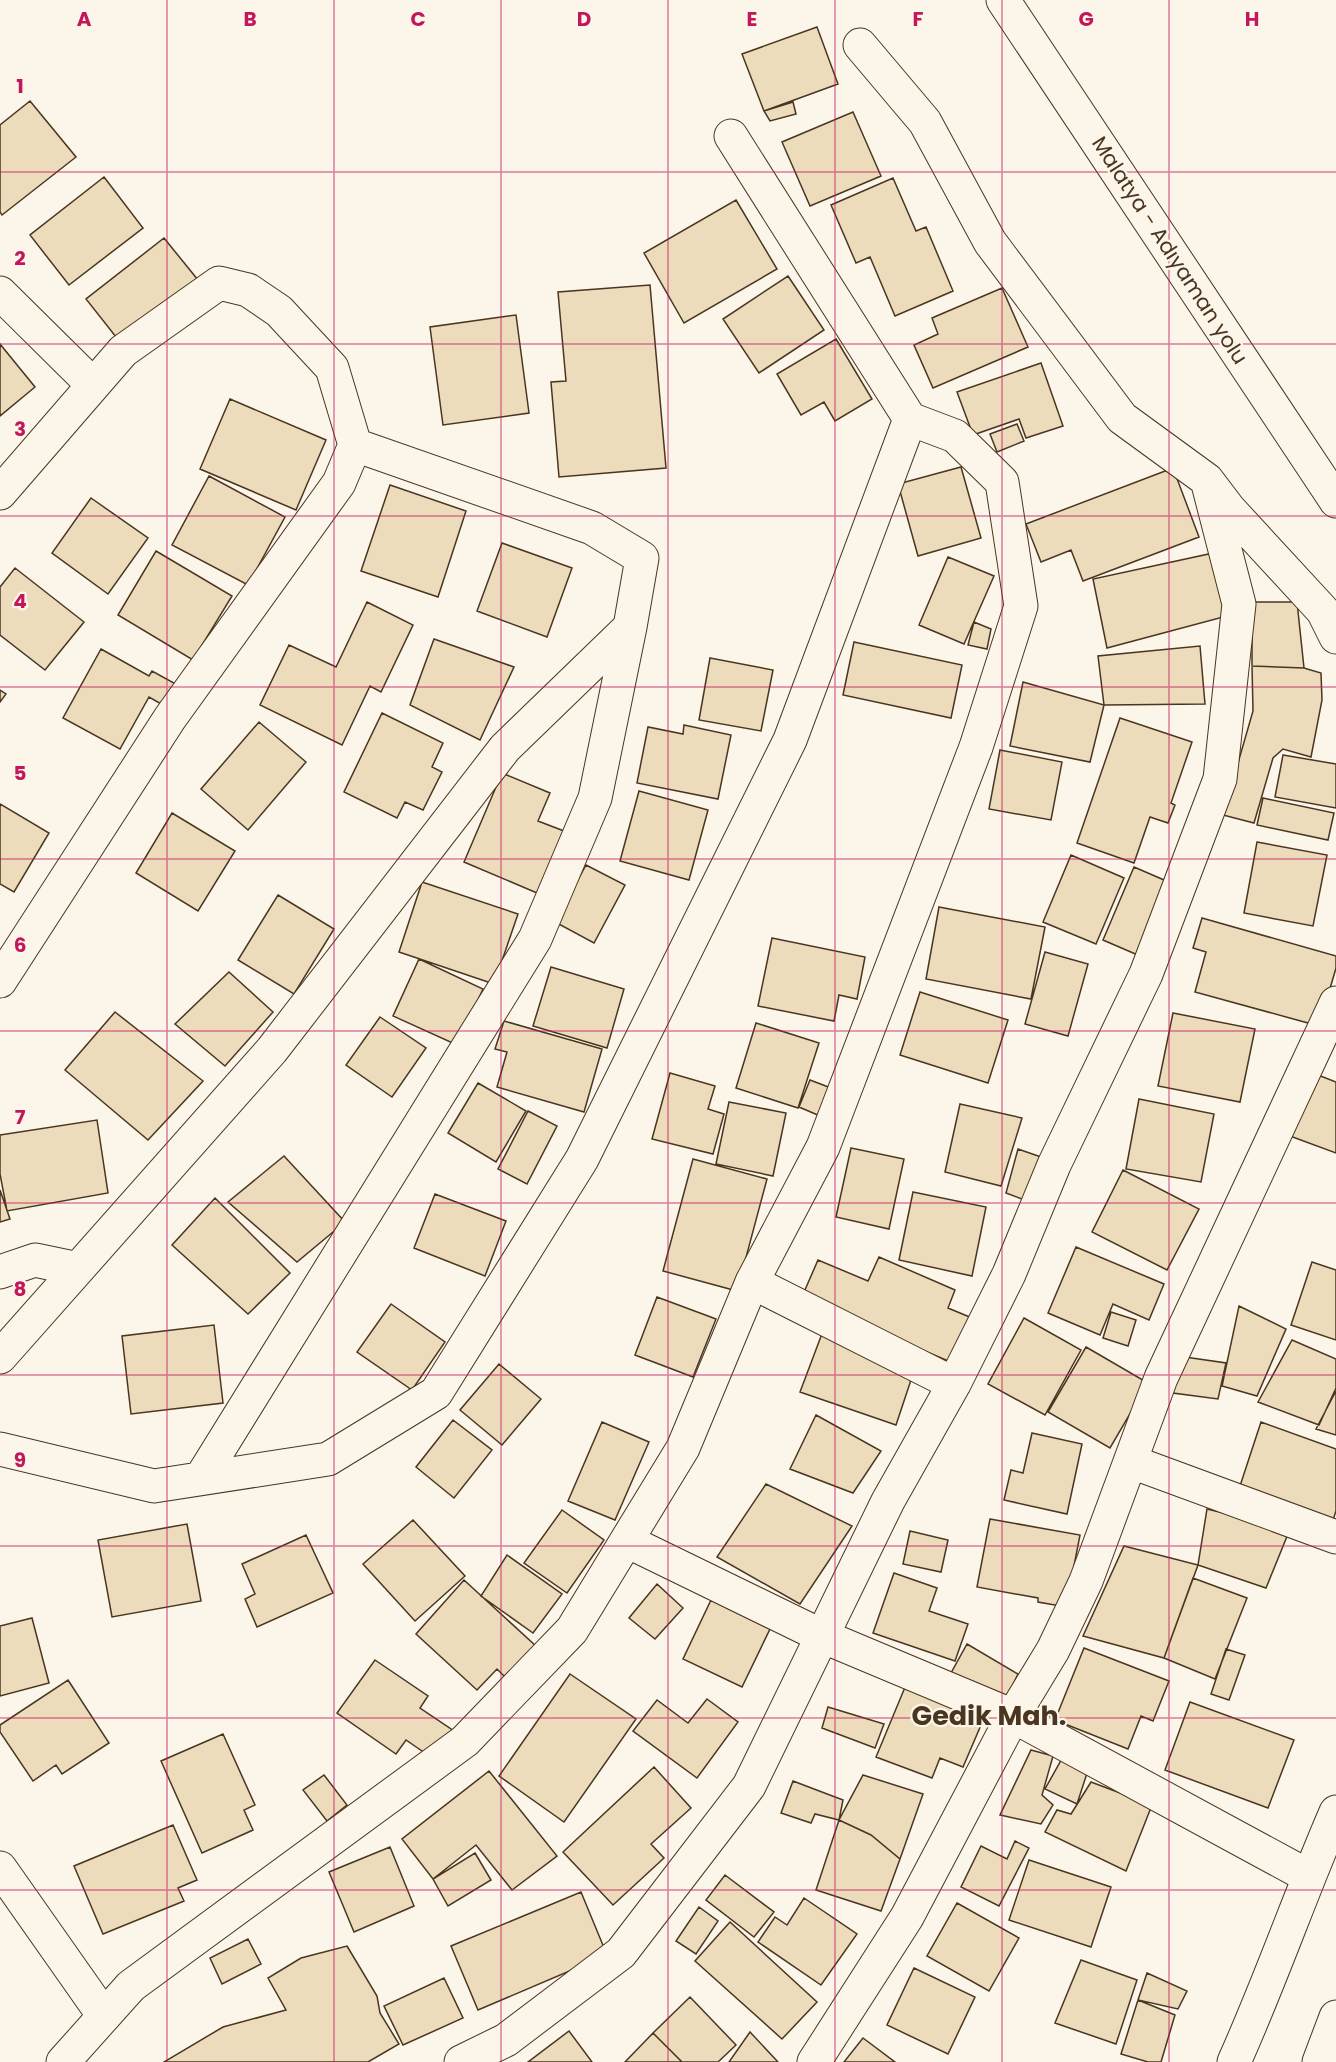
<svg xmlns="http://www.w3.org/2000/svg" width="1336" height="2062" font-family="Poppins,sans-serif">
	<rect width="100%" height="100%" fill="#fbf6e9"/>
	<path fill="#ecdcbc" stroke="#4a3520" stroke-width="1.5" d="M817,27l21,57 -74,27 -22,-57z
		M30,101l46,56 -74,58 -2,-3v-87z
		M793,102l3,12 -26,7 -6,-10z
		M853,112l28,64 -71,30 -28,-64z
		M104,177l39,51 -74,57 -39,-50z
		M893,178l23,53 10,-4 27,64 -58,25 -25,-59 -14,6 -25,-58z
		M736,200l41,69 -93,54 -40,-70z
		M164,238l34,42 -78,62 -34,-43z
		M788,276l36,54 -65,43 -36,-54z
		M650,285l16,183 -107,9 -8,-95 15,-1 -8,-89z
		M1002,288l26,59 -95,41 -19,-43 24,-11 -6,-16z
		M516,315l13,98 -86,12 -13,-98z
		M836,339l36,60 -37,22 -11,-19 -23,13 -24,-41z
		M0,344l35,43 -35,29z
		M1041,363l22,63 -37,12 -7,-19 -46,16 -16,-43z
		M230,399l96,41 -30,70 -96,-41z
		M1017,424l7,17 -27,11 -7,-18z
		M961,467l20,71 -63,18 -20,-72z
		M1173,468l26,69 -116,44 -12,-31 -30,12 -15,-38z
		M209,476l76,41 -37,68 -76,-40z
		M390,485l76,26 -28,86 -77,-26z
		M91,498l57,40 -40,56 -56,-41z
		M502,543l70,25 -25,69 -70,-26z
		M156,551l76,45 -39,64 -75,-45z
		M1218,552l9,64 -120,32 -14,-69z
		M948,557l46,19 -30,68 -45,-19z
		M15,568l69,54 -39,48 -45,-35v-48z
		M367,602l46,23 -32,67 -11,-6 -28,59 -82,-40 29,-60 47,22z
		M1252,602h45l7,66 -52,-2z
		M974,622l17,7 -4,20 -19,-4z
		M434,639l80,28 -34,73 -70,-35z
		M854,642l108,23 -11,53 -108,-23z
		M1200,646l5,58 -101,1 -6,-49z
		M101,649l48,27 3,-5 31,17 -13,21 -21,-12 -29,52 -57,-31z
		M710,658l63,12 -12,61 -62,-11z
		M1252,666l52,2 17,5 1,27 -11,57 -28,-8 -10,9 -19,65 -31,-8 30,-104z
		M1023,682l81,23 -14,57 -80,-16z
		M0,690l6,4 -6,8z
		M382,713l61,30 -11,24 10,5 -19,38 -18,-8 -8,16 -53,-26z
		M1120,718l72,24 -21,61 4,2 -7,18 -18,-6 -16,46 -57,-20z
		M259,722l47,40 -58,68 -47,-41z
		M684,725l47,10 -13,64 -81,-16 11,-56 35,7z
		M1000,750l62,12 -11,58 -62,-11z
		M1283,755l53,9v44l-61,-11z
		M502,773l48,20 -12,28 26,10 -27,62 -73,-31z
		M639,791l69,19 -19,70 -69,-19z
		M1263,798l71,15 -6,27 -71,-15z
		M0,804l49,29 -35,59 -14,-8z
		M172,813l63,38 -37,60 -62,-38z
		M1257,842l70,13 -14,71 -69,-13z
		M1071,855l53,23 -28,66 -53,-22z
		M586,865l39,20 -31,58 -39,-21z
		M1134,867l37,16 -31,73 -37,-16z
		M422,882l96,32 -24,70 -95,-32z
		M278,895l56,34 -40,65 -56,-34z
		M939,907l106,20 -14,72 -105,-20z
		M1202,918l134,38v12l-17,58 -124,-34 11,-40 -13,-4z
		M772,938l93,19 -8,42 -18,-4 -5,26 -76,-15z
		M1045,952l43,12 -20,72 -43,-12z
		M419,959l64,30 -26,56 -64,-29z
		M551,967l73,22 -17,59 -74,-22z
		M229,972l44,40 -48,54 -50,-42z
		M920,992l88,28 -20,63 -88,-28z
		M115,1012l88,69 -55,59 -83,-70z
		M1173,1013l82,16 -15,73 -82,-16z
		M380,1017l46,31 -34,49 -46,-32z
		M504,1021l98,28 -18,63 -87,-25 10,-35 -12,-3z
		M756,1023l63,20 -21,65 -62,-20z
		M670,1073l45,13 -7,23 16,5 -11,40 -61,-15z
		M1313,1073l23,9v71l-46,-17z
		M810,1080l21,8 -11,28 -21,-9z
		M478,1083l48,28 -30,51 -48,-29z
		M1139,1099l75,15 -13,68 -75,-13z
		M729,1102l57,11 -13,63 -57,-12z
		M960,1104l62,14 -21,68 -56,-14z
		M528,1111l29,15 -30,58 -29,-15z
		M97,1120l11,73 -101,18 -7,-37v-39z
		M851,1148l53,11 -15,70 -53,-12z
		M1018,1149l23,8 -14,44 -21,-8z
		M284,1156l61,66 -48,40 -69,-60z
		M693,1159l74,20 -30,112 -74,-20z
		M1123,1170l76,39 -32,61 -75,-38z
		M0,1190l10,29 -10,3z
		M913,1192l73,15 -14,69 -73,-16z
		M435,1194l71,27 -21,55 -71,-28z
		M215,1198l75,75 -42,41 -76,-69z
		M1076,1247l88,37 -15,36 -36,-16 -13,31 -52,-22z
		M879,1257l76,33 -7,18 24,10 -19,45 -152,-64 17,-39 50,21z
		M1312,1262l24,8v70l-45,-15z
		M657,1297l59,22 -23,58 -58,-22z
		M391,1304l54,38 -33,48 -55,-38z
		M1239,1306l47,23 -29,67 -35,-10z
		M1111,1312l25,8 -8,26 -25,-8z
		M1024,1318l57,32 -36,65 -57,-31z
		M214,1325l9,78 -92,11 -9,-78z
		M823,1331l90,43 -17,51 -96,-33z
		M1292,1340l44,19v29l-17,37 -61,-23z
		M1086,1347l62,36 -38,65 -62,-36z
		M1178,1356l48,7 -8,36 -45,-6z
		M499,1364l42,35 -39,46 -42,-35z
		M1336,1391v44l-20,-6z
		M816,1415l65,36 -28,42 -63,-24z
		M453,1420l39,30 -38,48 -38,-31z
		M602,1422l47,20 -34,78 -47,-19z
		M1261,1422l75,27v62l-5,15 -93,-34z
		M1032,1433l50,11 -15,70 -63,-14 7,-30 12,3z
		M766,1484l86,42 -52,78 -83,-47z
		M1207,1509l83,20 -24,59 -68,-23z
		M562,1510l42,30 -37,53 -43,-30z
		M990,1519l90,16 -14,72 -28,-5v-4l-61,-11z
		M413,1520l52,56 -50,45 -52,-57z
		M187,1524l14,77 -89,16 -14,-77z
		M910,1531l38,9 -7,32 -38,-8z
		M306,1535l27,58 -76,34 -12,-28 10,-5 -13,-30z
		M1124,1546l74,19 -34,93 -81,-22z
		M507,1555l55,39 -29,39 -52,-37z
		M894,1573l43,15 -8,23 39,13 -13,37 -82,-28z
		M1193,1578l54,20 -32,81 -51,-21z
		M464,1580l73,67 -30,32 -10,-10 -20,21 -61,-56z
		M657,1584l26,24 -28,31 -26,-21z
		M711,1600l59,29 -28,58 -59,-28z
		M32,1618l17,65 -49,13v-70z
		M967,1644l51,30 -13,27 -54,-28z
		M1084,1648l85,33 -16,40 -12,-5 -13,33 -73,-29z
		M1226,1649l19,6 -16,45 -18,-6z
		M375,1660l53,36 -8,12 34,23 -19,29 -29,-20 -10,14 -59,-41z
		M570,1674l66,45 -72,103 -65,-46z
		M68,1680l41,63 -47,31 -6,-9 -23,16 -33,-49v-7z
		M908,1680l73,45 -18,42 -23,-9 -8,20 -56,-21z
		M707,1699l31,23 -41,56 -64,-47 24,-31 31,23z
		M1190,1702l104,38 -26,68 -103,-38z
		M828,1707l56,17 -9,24 -53,-20z
		M223,1734l32,71 -11,5 9,20 -51,23 -41,-92z
		M1031,1750l22,6 -11,39 11,10 -12,19 -41,-9z
		M1064,1755l25,12 -12,37 -32,-15z
		M654,1767l37,41 -40,36 13,14 -51,47 -50,-53z
		M489,1771l68,85 -45,34 -36,-45 -43,34 -31,-40z
		M324,1775l23,30 -20,16 -24,-31z
		M863,1775l60,19 -23,65 -29,-24 -32,-15z
		M793,1781l50,19 -4,20 -24,-6 -4,9 -30,-10z
		M1091,1782l61,23 -26,66 -81,-39 12,-22 14,4z
		M839,1820l32,15 29,24 -19,52 -65,-21z
		M173,1825l24,55 -19,8 6,13 -81,33 -29,-68z
		M1015,1841l14,7 -30,58 -38,-19 20,-41 26,13z
		M390,1847l24,59 -60,26 -25,-60z
		M475,1853l16,27 -43,26 -15,-27z
		M1029,1860l82,27 -20,60 -82,-27z
		M725,1875l49,37 -20,25 -48,-37z
		M581,1892l26,63 -129,55 -27,-64z
		M804,1898l53,36 -36,51 -63,-43 17,-25 12,8z
		M957,1903l62,35 -30,53 -62,-35z
		M699,1907l19,14 -22,33 -20,-13z
		M730,1922l87,80 -35,37 -87,-78z
		M248,1939l13,25 -39,20 -12,-26z
		M347,1946l30,50 3,17 19,31 -31,18h-204l59,-35 63,-17 -18,-32 33,-20z
		M1081,1960l56,20 -21,64 -61,-21z
		M914,1968l61,29 -27,57 -61,-29z
		M1147,1973l40,18 -9,18 -40,-9z
		M444,1978l19,40 -60,27 -19,-39z
		M690,1997l46,48 -18,17h-36l-29,-29z
		M1138,2000l37,15 -14,47h-13l-27,-8z
		M569,2031l23,31h-64z
		M750,2032l28,30h-49z
		M653,2033l29,29h-57z
		M863,2038l32,24h-51z"/>
	<g fill="none" stroke-linecap="round" stroke-linejoin="round">
		<defs>
			<path id="minor" d="M860,45l65,77 65,120 132,176 85,62 22,29 94,102 13,26
				M0,293l93,92
				M355,445l237,83 50,30 -12,69
				M0,493l123,-142 96,-68 29,7 31,21 53,57 23,77 -16,38 -169,235 -170,263
				M0,1272l35,-12 43,9
				M752,1282l202,102
				M0,1357l272,-307 233,-302 125,-121 -35,171 -60,141 -334,539
				M0,1449l154,37 174,-27 108,-66 146,-234 208,-419 120,-321
				M1132,1462l204,75
				M627,1541l195,95 191,80 295,160
				M0,1868l104,148
				M63,2062l68,-76 334,-245 107,-111 111,-182 69,-166 71,-135 153,-400 45,-141 -19,-124 -47,-46 -45,-17 -179,-283
				M461,2062l45,-22 115,-87 128,-167 139,-285 66,-117 55,-110 45,-109 92,-191 74,-195 19,-175 -32,-124
				M814,2062l93,-145 106,-201 40,-66 33,-69 75,-203 175,-375"/>
			<path id="secondary" d="M1003,0l333,501
				M1234,2062c37,-82 66,-167 102,-250
				M1319,2062l17,-45"/>
		</defs>
		<use href="#minor" stroke="#4a3520" stroke-width="35"/>
		<use href="#secondary" stroke="#4a3520" stroke-width="35"/>
		<use href="#minor" stroke="#fbf6e9" stroke-width="33"/>
		<use href="#secondary" stroke="#fbf6e9" stroke-width="33"/>
	</g>
	<path fill="none" stroke="#c2185b" stroke-width="1.5" stroke-opacity="0.55" d="M167,0v2062M334,0v2062M501,0v2062M668,0v2062M835,0v2062M1002,0v2062M1169,0v2062M0,172h1336M0,344h1336M0,516h1336M0,687h1336M0,859h1336M0,1031h1336M0,1203h1336M0,1375h1336M0,1546h1336M0,1718h1336M0,1890h1336"/>
	<g text-anchor="middle" dominant-baseline="central" stroke-width="4.5" stroke-linejoin="round" paint-order="stroke">
		<g font-size="21" fill="#4a3520" stroke="#fbf6e9">
			<text transform="translate(1170 250) rotate(57)">Malatya - Adıyaman yolu</text>
		</g>
		<g font-size="27" font-weight="bold" fill="#4a3520" stroke="#fbf6e9">
			<text x="989" y="1715">Gedik Mah.</text>
		</g>
	</g>
	<g font-size="20" text-anchor="middle" font-weight="bold" fill="#c2185b" stroke="#fbf6e9" stroke-width="4.5" stroke-linejoin="round" paint-order="stroke">
		<text x="84" y="26">A</text>
		<text x="250" y="26">B</text>
		<text x="418" y="26">C</text>
		<text x="584" y="26">D</text>
		<text x="752" y="26">E</text>
		<text x="918" y="26">F</text>
		<text x="1086" y="26">G</text>
		<text x="1252" y="26">H</text>
		<text x="20" y="93">1</text>
		<text x="20" y="265">2</text>
		<text x="20" y="436">3</text>
		<text x="20" y="608">4</text>
		<text x="20" y="780">5</text>
		<text x="20" y="952">6</text>
		<text x="20" y="1124">7</text>
		<text x="20" y="1296">8</text>
		<text x="20" y="1467">9</text>
	</g>
</svg>
